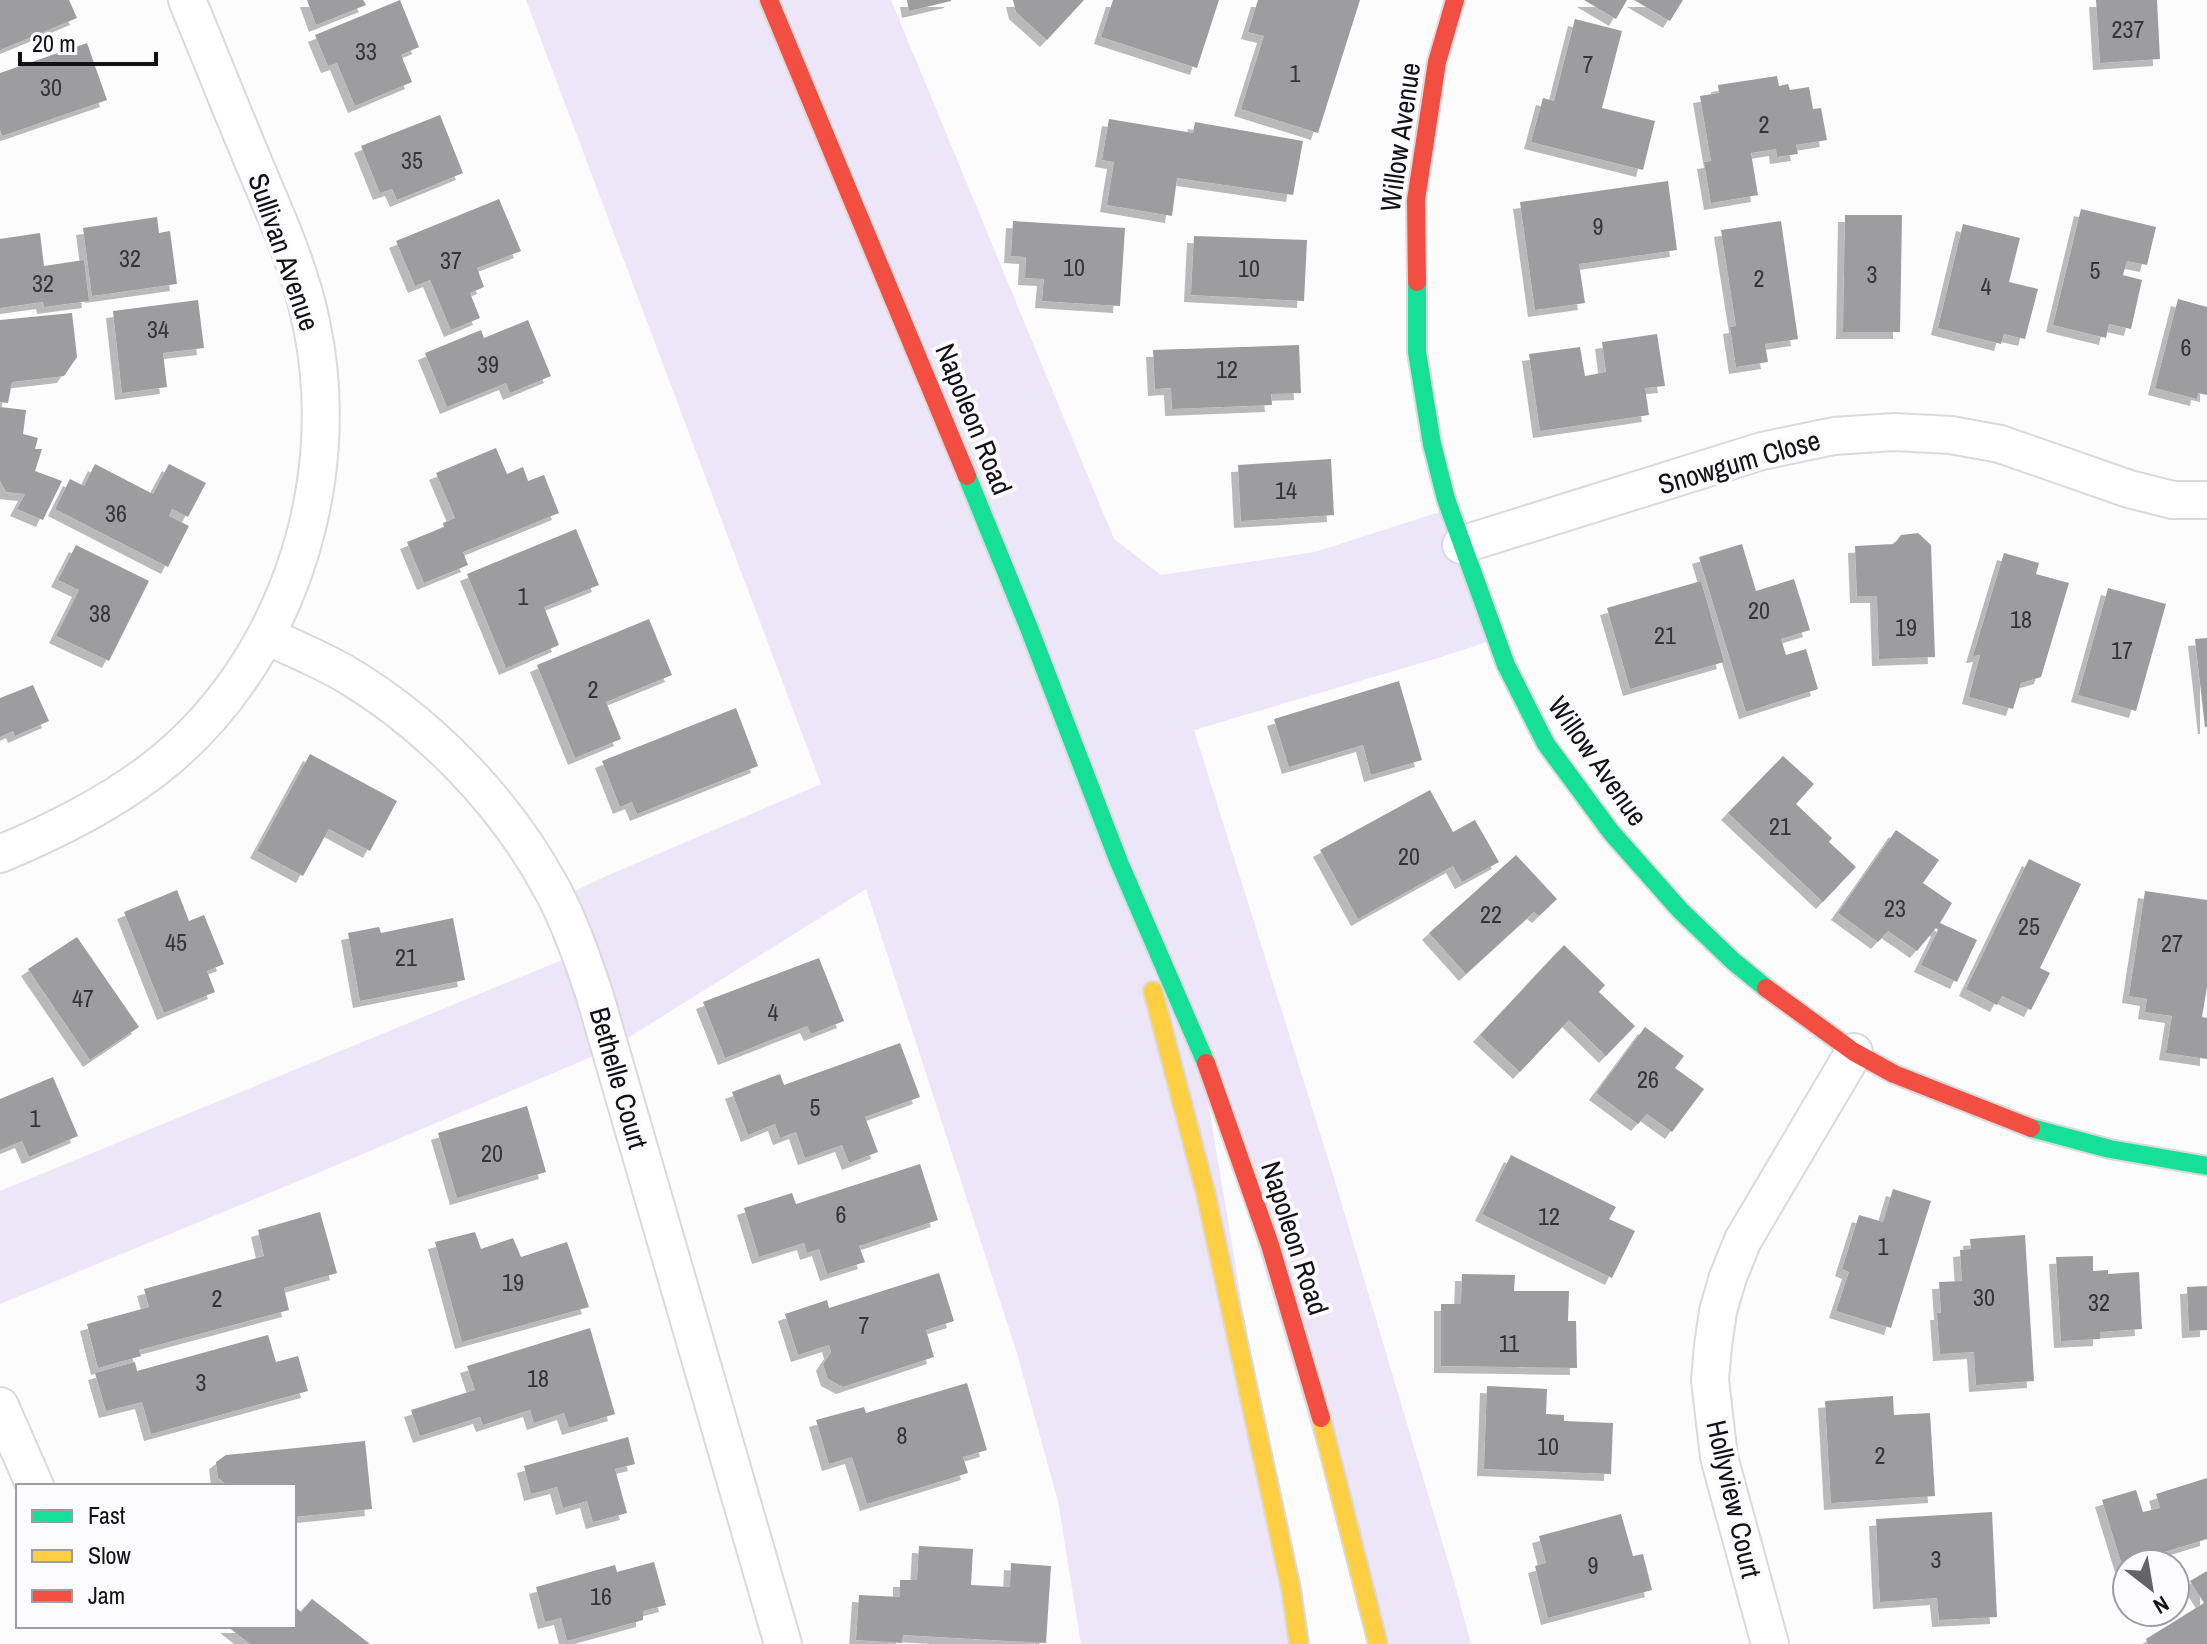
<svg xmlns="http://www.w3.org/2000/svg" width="2207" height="1644" font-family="'Archivo Narrow',sans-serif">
	<defs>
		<filter id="shadow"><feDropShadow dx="-7" dy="7" stdDeviation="0" flood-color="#0004"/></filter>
	</defs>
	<rect width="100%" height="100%" fill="#fcfcfd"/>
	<path fill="#ede5f8" d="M526,0h365l223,539 47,36 154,-23 134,-43 47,130 -58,19 -244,72 140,448 121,407 16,59h-96l-177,-602 101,602h-218l-23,-143 -42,-151 -150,-461 -256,160 -285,121 -325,134v-113l579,-238 -23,-53 48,-23 217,-93z"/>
	<path fill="#9d9c9f" filter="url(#shadow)" d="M0,0h69l8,18 -77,32z
		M307,0h56l3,5 -50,20z
		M400,0l19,47 -18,8 11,27 -57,24 -18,-43 -9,3 -13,-31z
		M907,0h44v1l-42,10z
		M1013,0h71l-37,40 -31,-28z
		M1113,0h106l-22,68 -96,-31z
		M1258,0h102l-42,133 -77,-24 23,-73 -16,-4z
		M1584,0h43l-11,19z
		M1634,0h49l-13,21z
		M2096,0h61l3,59 -60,4z
		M1575,19l47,12 -20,77 53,13 -12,49 -112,-28 12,-44 11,3z
		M87,43l20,57 -105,36 -2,-7v-56z
		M1777,76l2,10 9,-2 2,6 19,-3 4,22 8,-1 6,32 -31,5 2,9 -21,3 -1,-8 -25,4 7,42 -47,8 -7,-41 7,-1 -11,-65 19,-3 -1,-8z
		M440,115l23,58 -66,27 -5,-11 -12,4 -19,-47z
		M1109,119l84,14 2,-11 108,19 -10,54 -116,-17 -5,38 -65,-11 7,-43 -12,-2z
		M1668,181l9,69 -98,14 6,39 -50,7 -15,-108z
		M499,199l22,52 -44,17 7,19 -14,6 10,25 -29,12 -21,-50 -15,6 -19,-45z
		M2081,209l75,18 -9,38 -20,-4 -4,14 19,5 -11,49 -22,-5 -3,14 -53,-13z
		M1845,215h57l-2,117h-57z
		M157,217l2,16 11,-2 7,53 -85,12 -9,-68z
		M1013,221l112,7 -5,78 -78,-5 2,-22 -19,-1 1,-21 -15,-1z
		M1781,221l17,118 -33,5 3,18 -32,5 -6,-40 6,-1 -15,-96z
		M1963,224l57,14 -11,44 29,7 -13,50 -21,-5 -3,10 -63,-16z
		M40,233l4,33 40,-6 5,41 -45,6 -1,-5 -43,6v-69z
		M1194,236l113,4 -3,61 -113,-6z
		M2178,299l29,8v88l-9,-2 -1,6 -42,-11z
		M198,300l6,48 -41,5 4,34 -45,6 -9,-82z
		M72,313l5,44 -13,19 -52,6 -4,21 -8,-1v-82z
		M528,320l23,56 -41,17 -4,-10 -59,24 -22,-54 56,-23 3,8z
		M1657,334l8,52 -20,2 4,27 -109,16 -11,-77 51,-7 5,29 21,-4 -4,-30z
		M1299,345l2,48 -30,1 1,11 -100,4 -1,-21 -16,1 -2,-39z
		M0,407l26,3 -3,24 15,4 -3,11h7l-7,22 27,10 -19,39 -26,-11 8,-15 -19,-2 -6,-11z
		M496,448l11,26 16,-7 5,14 16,-6 15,38 -96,39 5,13 -44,18 -17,-41 37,-15 -1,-4 12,-5 -19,-45z
		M1331,459l3,56 -93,6 -3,-56z
		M95,464l58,30 16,-30 37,19 -18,34 -16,-8 -3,7 20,10 -21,41 -113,-58 15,-30 14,7z
		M576,529l23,56 -55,22 15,38 -53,23 -39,-94z
		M1918,533l13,12 4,112 -56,2 -2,-63h-20l-2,-50 39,-2 7,-9z
		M1742,544l14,47 38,-12 16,51 -29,9 5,16 20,-6 12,40 -72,23 -47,-155z
		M76,545l73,36 -40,80 -53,-25 23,-46 -21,-10z
		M2004,553l35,10 -3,11 33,9 -28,94 -20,6 -8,26 -44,-12 11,-42 -7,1z
		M1701,581l23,81 -94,27 -23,-81z
		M2108,588l58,16 -30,107 -58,-16z
		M649,619l23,56 -66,27 15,37 -46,19 -38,-93z
		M2207,638v89h-2l-10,-88z
		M1399,681l23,79 -51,15 -8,-30 -74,22 -15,-48z
		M33,685l16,36 -34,15 -2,-5 -13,6v-39z
		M736,708l22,58 -121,48 -5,-12 -12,5 -18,-46z
		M310,754l87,47 -27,50 -41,-22 -26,47 -46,-25z
		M1783,756l31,28 -18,20 36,34 -3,4 27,25 -33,35 -95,-89z
		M1430,790l23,42 22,-12 24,42 -37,20 -9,-16 -95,53 -38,-69z
		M1896,830l43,30 -16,23 29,20 -12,20 37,17 -20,42 -36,-17 17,-35 -2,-2 -19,23 -29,-20 -10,11 -40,-29z
		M1516,855l41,44 -18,17 -5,-4 -68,62 -37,-41z
		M2029,859l52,25 -41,84 10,5 -19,37 -29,-14 -5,9 -31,-16z
		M177,890l12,31 15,-6 20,49 -17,7 8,21 -51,21 -40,-101z
		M2145,891l62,9v87l-5,30 5,1v41l-41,-6 6,-37 -27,-4 2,-13 -18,-3z
		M453,918l12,62 -105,21 -12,-68 31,-6 2,6z
		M77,937l62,90 -49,33 -62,-91z
		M1564,945l41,40 -6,7 36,34 -29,30 -37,-36 -49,52 -40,-37z
		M819,958l25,63 -33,13 -4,-8 -82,32 -22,-56z
		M1645,1027l39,29 -9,12 29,21 -32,43 -25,-18 -9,10 -42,-31z
		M900,1043l20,54 -55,20 13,35 -29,11 -7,-18 -37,13 -9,-26 -16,6 -5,-14 -27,11 -16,-43 48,-18 4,11z
		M53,1077l25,59 -49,21 -7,-16 -22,9v-51z
		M527,1106l19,66 -89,26 -19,-65z
		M1511,1155l105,52 -7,12 26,12 -23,47 -130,-64z
		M920,1164l18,56 -79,26 6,16 -38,12 -8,-25 -12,4 -3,-10 -45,14 -15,-49 48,-15 4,11z
		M1893,1189l38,12 -40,127 -55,-17 13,-39 -7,-3 17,-54 24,7z
		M320,1212l17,61 -53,15 5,22 -150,40 2,6 -43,12 -11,-44 62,-17 -5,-18 120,-33 -6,-26z
		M475,1232l6,17 32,-11 8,19 46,-15 22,65 -127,35 -27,-100z
		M2025,1235l9,146 -58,4 -2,-33 -34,2 -3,-41h4l-2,-31 23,-1 -2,-31 11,-1 -1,-10z
		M2093,1256v15l15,-1v4l31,-2 3,57 -42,3v7l-39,2 -5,-84z
		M939,1273l15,48 -28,9 8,27 -91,30 -15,-8 -5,-15 8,-12 -2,-7 -31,10 -13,-41 42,-14 2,8z
		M1462,1274l53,1 -1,16h55l-1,30h8l1,47 -136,-2v-62h20z
		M2207,1286v44l-18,1 -2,-44z
		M590,1328l25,86 -46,14 -5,-15 -30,10 -4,-13 -47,15 -3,-8 -60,19 -9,-26 64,-20 -8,-24z
		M268,1335l8,27 22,-6 10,35 -157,43 -9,-32 -36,9 -11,-38 40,-11 2,9z
		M967,1383l20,67 -24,7 5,16 -101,31 -15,-47 -23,7 -13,-44 48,-13 2,6z
		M1487,1386l60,3 -1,25 18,1v6l49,2 -2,51 -127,-5z
		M1893,1396l1,19 36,-2 5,83 -104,7 -6,-102z
		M628,1437l7,27 -20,5 12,44 -34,9 -6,-21 -24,7 -6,-21 -26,7 -7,-28z
		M365,1441l7,68 -78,8v-31h-65l-11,-8 -2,-16 10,-7z
		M2207,1478v61l-85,26 -20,-65 34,-10 7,22 17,-4 -4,-14z
		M1992,1512l5,105 -58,3 -2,-22 -57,4 -4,-83z
		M1621,1514l12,42 10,-2 9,36 -104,28 -13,-52 11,-3 -7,-27z
		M919,1546l54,3 -2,36 39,2 1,-24 40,3 -5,77 -143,-8 -1,8 -46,-3 3,-45 41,2v-17h17z
		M654,1562l12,43 -23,6v9l-76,21 -6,-23 -16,4 -9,-35 79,-22 2,7z
		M2207,1571v73h-59l-2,-5 58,-36 -14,-22z
		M312,1599l58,45h-120l-23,-18h67v-20l7,6z"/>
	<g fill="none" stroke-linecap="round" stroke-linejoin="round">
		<defs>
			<path id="street" d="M1461,545l301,-94 72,-15 60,-4 57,3 49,9 129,45 44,11h34
				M267,636c26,12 52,23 77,37 86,51 162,130 209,218 17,32 29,67 41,102l189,651
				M0,854c53,-22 107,-49 153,-84 131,-100 192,-283 159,-443 -10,-53 -33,-104 -54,-154 -24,-57 -47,-115 -71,-173
				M0,1406l35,80
				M1770,1644l-51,-187 -9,-77 3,-34 5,-35 10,-34 15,-37 111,-188"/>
			<path id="fast" d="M1417,282v70l15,92 14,55 60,166 40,79 65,88 69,78 53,51 33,27
				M967,476l62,152 90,234 87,201
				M2031,1128l79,21 97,17"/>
			<path id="slow" d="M1153,991l53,203 85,395 8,55
				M1321,1418l57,226"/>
			<path id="jam" d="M769,0l198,476
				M1417,282l-1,-82 21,-138 18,-62
				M1766,988l88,64 40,22 137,54
				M1206,1063l64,182 51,173"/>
		</defs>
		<use href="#street" stroke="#dad9db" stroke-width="40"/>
		<use href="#fast" stroke="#dad9db" stroke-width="22"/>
		<use href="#slow" stroke="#dad9db" stroke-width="22"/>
		<use href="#jam" stroke="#dad9db" stroke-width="22"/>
		<use href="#street" stroke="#fff" stroke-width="36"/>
		<use href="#fast" stroke="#16e098" stroke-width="18"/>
		<use href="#slow" stroke="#ffcf43" stroke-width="18"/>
		<use href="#jam" stroke="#f24e42" stroke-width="18"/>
	</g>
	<g text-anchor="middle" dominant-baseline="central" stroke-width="8" stroke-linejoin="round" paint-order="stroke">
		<g font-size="24" fill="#363438">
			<text x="2128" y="29">237</text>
			<text x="366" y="51">33</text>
			<text x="1588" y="64">7</text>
			<text x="1295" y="73">1</text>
			<text x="51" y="87">30</text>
			<text x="1764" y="124">2</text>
			<text x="412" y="160">35</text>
			<text x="1598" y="226">9</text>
			<text x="130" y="258">32</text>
			<text x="451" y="260">37</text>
			<text x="1074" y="267">10</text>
			<text x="1249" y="268">10</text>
			<text x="2095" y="270">5</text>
			<text x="1872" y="274">3</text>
			<text x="1759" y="278">2</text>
			<text x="43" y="283">32</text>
			<text x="1986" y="286">4</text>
			<text x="158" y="329">34</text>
			<text x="2186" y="347">6</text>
			<text x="488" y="364">39</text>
			<text x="1227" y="369">12</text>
			<text x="1286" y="490">14</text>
			<text x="116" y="513">36</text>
			<text x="523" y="596">1</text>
			<text x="1759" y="610">20</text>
			<text x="100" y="613">38</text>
			<text x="2021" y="619">18</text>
			<text x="1906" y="627">19</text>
			<text x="1665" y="635">21</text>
			<text x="2122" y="650">17</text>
			<text x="593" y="689">2</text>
			<text x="1780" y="826">21</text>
			<text x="1409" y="856">20</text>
			<text x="1895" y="908">23</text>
			<text x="1491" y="914">22</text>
			<text x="2029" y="926">25</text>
			<text x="176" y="942">45</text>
			<text x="2172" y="943">27</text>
			<text x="406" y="957">21</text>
			<text x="83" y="998">47</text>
			<text x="773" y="1012">4</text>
			<text x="1648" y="1079">26</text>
			<text x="815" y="1107">5</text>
			<text x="35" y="1118">1</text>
			<text x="492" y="1153">20</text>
			<text x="841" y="1214">6</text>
			<text x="1549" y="1216">12</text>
			<text x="1883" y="1246">1</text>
			<text x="513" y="1282">19</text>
			<text x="1984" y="1297">30</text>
			<text x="217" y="1298">2</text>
			<text x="2099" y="1302">32</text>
			<text x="864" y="1325">7</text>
			<text x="1509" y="1343">11</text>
			<text x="538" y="1378">18</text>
			<text x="201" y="1382">3</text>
			<text x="902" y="1435">8</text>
			<text x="1548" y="1446">10</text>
			<text x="1880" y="1455">2</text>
			<text x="1936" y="1559">3</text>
			<text x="1593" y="1565">9</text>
			<text x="601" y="1596">16</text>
		</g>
		<g font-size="28" fill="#131116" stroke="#fcfbfe">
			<text transform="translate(1400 137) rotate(-82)">Willow Avenue</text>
			<text transform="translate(284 252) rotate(71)">Sullivan Avenue</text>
			<text transform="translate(974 419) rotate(68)">Napoleon Road</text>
			<text transform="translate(1739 462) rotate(-16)">Snowgum Close</text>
			<text transform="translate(1598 761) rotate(55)">Willow Avenue</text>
			<text transform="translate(619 1078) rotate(74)">Bethelle Court</text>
			<text transform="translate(1295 1238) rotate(72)">Napoleon Road</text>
			<text transform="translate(1734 1499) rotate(77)">Hollyview Court</text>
		</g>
	</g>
	<rect x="16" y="1484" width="280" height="144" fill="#fcfbfe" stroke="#9f9da1" stroke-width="2"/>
	<rect x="32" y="1510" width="40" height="12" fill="#16e098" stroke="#9f9da1" stroke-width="2"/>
	<text x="88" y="1524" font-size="24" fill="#131116">Fast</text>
	<rect x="32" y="1550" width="40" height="12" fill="#ffcf43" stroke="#9f9da1" stroke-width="2"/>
	<text x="88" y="1564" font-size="24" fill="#131116">Slow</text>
	<rect x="32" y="1590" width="40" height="12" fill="#f24e42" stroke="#9f9da1" stroke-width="2"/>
	<text x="88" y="1604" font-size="24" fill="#131116">Jam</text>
	<g transform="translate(2151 1588) rotate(149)"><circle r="38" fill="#fcfbfe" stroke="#9f9da1" stroke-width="2"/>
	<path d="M0-6L14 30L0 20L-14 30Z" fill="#656367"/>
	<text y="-12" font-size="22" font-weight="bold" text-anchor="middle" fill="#131116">N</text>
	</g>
	<path d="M20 52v12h136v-12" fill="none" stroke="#131116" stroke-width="4"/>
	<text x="32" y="52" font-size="24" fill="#131116" stroke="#fcfbfe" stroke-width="6" paint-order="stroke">20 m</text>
</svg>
